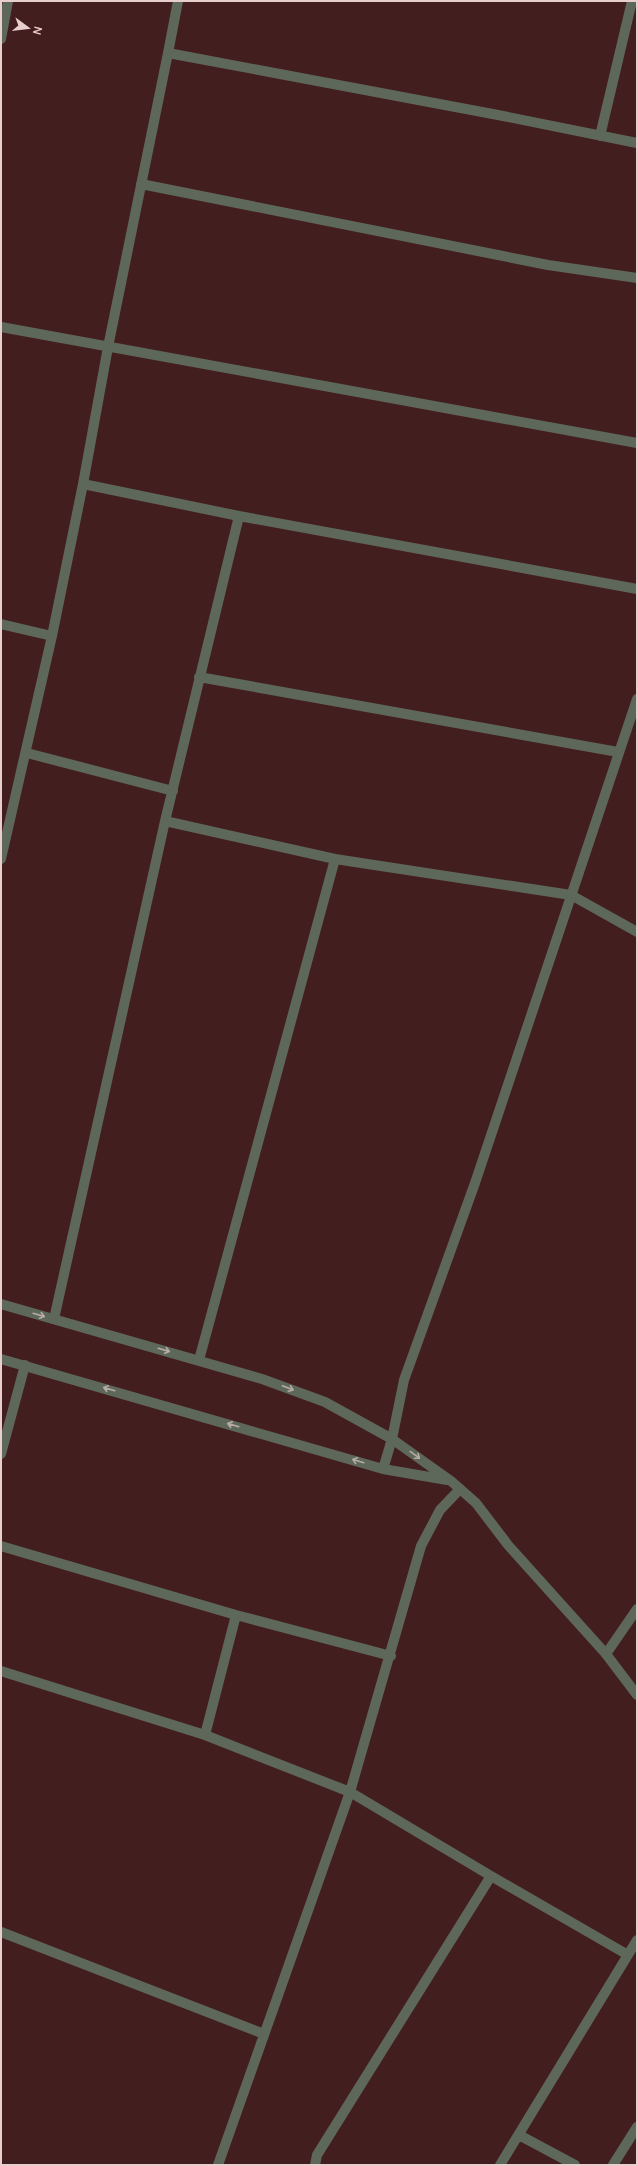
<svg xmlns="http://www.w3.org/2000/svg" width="638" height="2166" font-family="Manrope,sans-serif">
	<rect width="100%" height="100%" fill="#431e1f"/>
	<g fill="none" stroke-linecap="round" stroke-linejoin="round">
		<path stroke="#5d685a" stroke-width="10" d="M1,39l7,-38
			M168,53l10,-52
			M600,136l32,-135
			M141,184l407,81 89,13
			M1,327l636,116
			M239,516l398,73
			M1,624l51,12
			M199,677l419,75
			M27,753l146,38
			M165,821l170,38
			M1,859l51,-223 31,-152 25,-137 60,-294 330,62 139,28
			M54,1319l111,-498 74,-305 -156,-32
			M199,1360l136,-501 236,36 66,37
			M1,1454l24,-89
			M1,1546l235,69 155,41
			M606,1654l31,-45
			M1,1671l204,64 145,57 141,84 -174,279 -2,10
			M205,1735l31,-120
			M491,1876l137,79
			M1,1932l263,102
			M519,2135l56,30
			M218,2165l132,-373 71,-246 19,-36 20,-21
			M500,2165l137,-225
			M613,2165l24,-38"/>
		<path stroke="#5d685a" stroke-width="10" d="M1,1304l261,75 63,23 67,37 59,42 25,22 32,42 98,109 31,41
			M1,1359l382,110 64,11
			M383,1469l9,-30 12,-59 71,-197 162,-484"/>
	</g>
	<defs><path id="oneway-shaft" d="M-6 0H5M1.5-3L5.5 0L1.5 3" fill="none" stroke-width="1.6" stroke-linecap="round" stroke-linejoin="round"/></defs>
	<g stroke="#b7aba5">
		<use href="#oneway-shaft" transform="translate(39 1315) rotate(16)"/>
		<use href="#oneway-shaft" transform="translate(164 1350) rotate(16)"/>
		<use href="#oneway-shaft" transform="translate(288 1388) rotate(21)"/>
		<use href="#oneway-shaft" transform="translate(109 1389) rotate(-164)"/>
		<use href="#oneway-shaft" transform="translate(233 1425) rotate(-164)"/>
		<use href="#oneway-shaft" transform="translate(415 1455) rotate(36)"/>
		<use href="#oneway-shaft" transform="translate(358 1461) rotate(-163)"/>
	</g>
	<rect width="638" height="2166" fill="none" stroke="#e8cfce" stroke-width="4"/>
	<g transform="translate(28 28) rotate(105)" stroke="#431e1f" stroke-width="3" paint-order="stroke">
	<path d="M0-3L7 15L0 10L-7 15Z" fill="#e8cfce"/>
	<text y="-6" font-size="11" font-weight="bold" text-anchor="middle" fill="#e8cfce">N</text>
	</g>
</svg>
